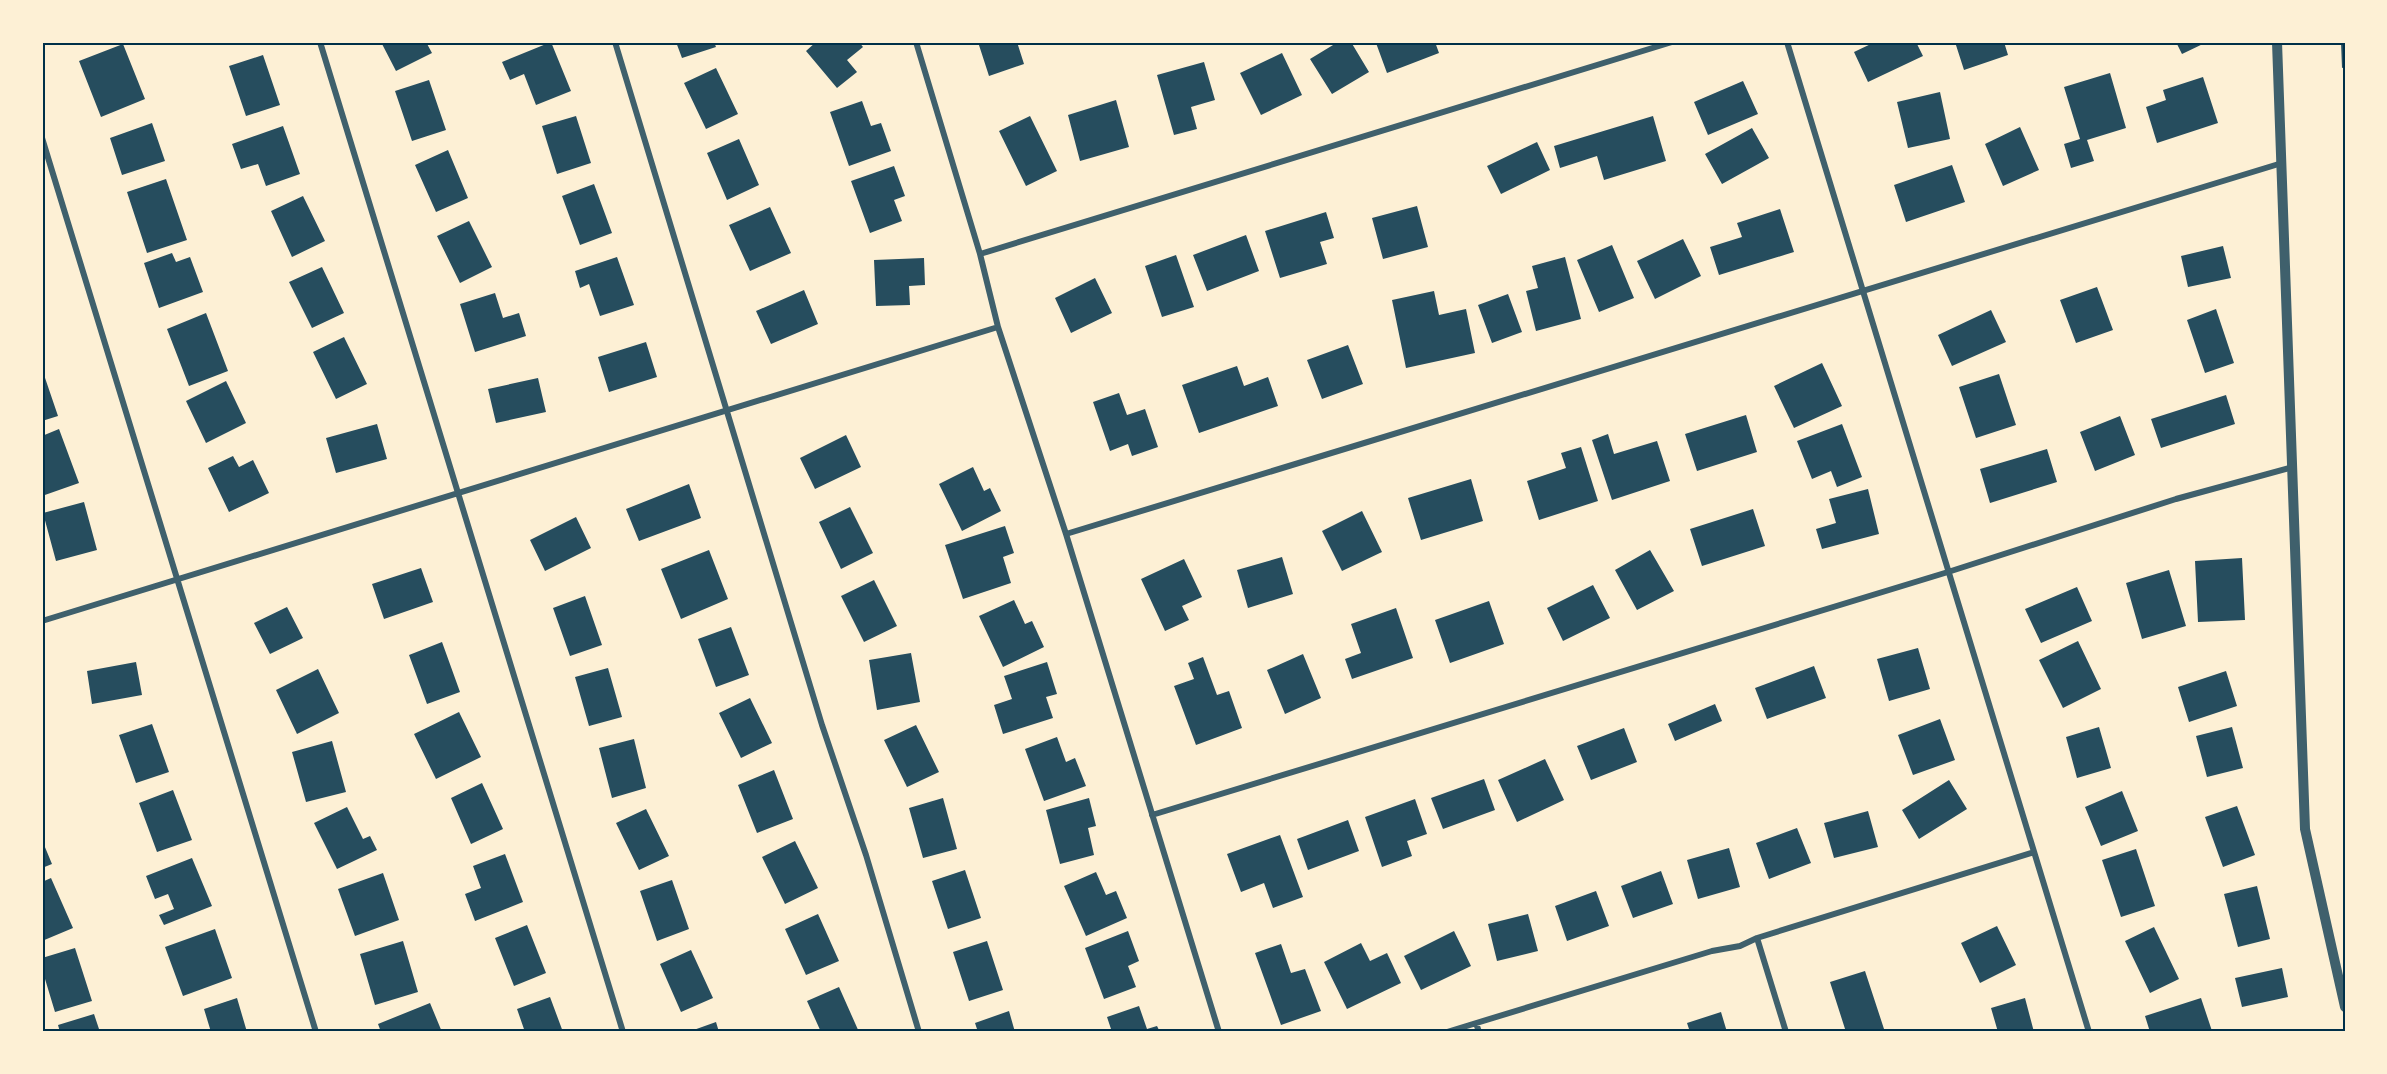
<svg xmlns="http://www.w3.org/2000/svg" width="2387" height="1074" font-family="Karla,sans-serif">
	<rect width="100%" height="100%" fill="#fdf0d5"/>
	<path fill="#264d5e" d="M381,42h45l6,11 -36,18z
		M551,42l20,49 -35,14 -12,-31 -14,6 -8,-18z
		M676,42h38l2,5 -34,11z
		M816,42h43l4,5 -16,13 10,12 -20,16 -31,-37z
		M978,42h39l7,22 -35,12z
		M1338,42h13l18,30 -37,22 -22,-35z
		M1379,42h56l4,11 -52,20 -11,-30z
		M1875,42h41l7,14 -55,26 -14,-30z
		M1955,42h49l4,13 -44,15z
		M2176,42h31l-25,12z
		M2341,42h4v25l-3,1z
		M123,44l22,55 -44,18 -22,-56z
		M1282,53l20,42 -41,20 -21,-42z
		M263,55l17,50 -34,11 -17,-50z
		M1204,62l11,38 -24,7 6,22 -23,6 -17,-60z
		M716,68l22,46 -32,15 -22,-46z
		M2110,73l16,55 -39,12 7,21 -23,7 -7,-24 16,-5 -16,-52z
		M2203,77l15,46 -61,20 -11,-36 20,-7 -3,-10z
		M429,80l17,50 -34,11 -17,-50z
		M1743,81l15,33 -50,21 -14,-33z
		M1940,92l10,47 -42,9 -11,-46z
		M1116,100l13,47 -49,14 -12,-46z
		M862,101l9,25 10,-3 10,28 -42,15 -19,-54z
		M576,116l15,47 -34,11 -15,-48z
		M1030,116l27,55 -31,15 -27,-55z
		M1653,116l13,45 -62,19 -7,-24 -37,12 -6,-22z
		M152,123l13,38 -43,14 -12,-37z
		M283,126l17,48 -34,12 -8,-22 -17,5 -9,-25z
		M2020,127l19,43 -36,16 -18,-42z
		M1752,128l17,30 -47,26 -17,-30z
		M739,139l20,46 -32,15 -20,-47z
		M1537,142l13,28 -49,24 -14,-28z
		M448,150l20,48 -32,14 -21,-47z
		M1952,165l13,37 -59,20 -12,-37z
		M894,166l11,30 -11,4 8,21 -32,12 -19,-52z
		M166,179l21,61 -40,13 -20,-61z
		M594,184l18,49 -32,12 -18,-49z
		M303,196l22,45 -33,16 -21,-46z
		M1417,206l11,41 -45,12 -11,-41z
		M770,207l21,46 -41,18 -21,-46z
		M1780,209l14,43 -75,23 -9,-28 32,-10 -5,-14z
		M1326,212l8,26 -14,4 7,22 -47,14 -15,-47z
		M469,221l23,46 -32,16 -23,-47z
		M1246,235l13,36 -52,20 -14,-36z
		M1683,239l18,37 -46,23 -18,-38z
		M1612,245l22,53 -35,14 -22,-52z
		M2223,246l8,32 -43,9 -7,-31z
		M172,253l4,9 14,-5 13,35 -44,16 -15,-45z
		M1176,255l18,52 -32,10 -17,-51z
		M617,257l17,48 -34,11 -11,-32 -9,4 -5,-17z
		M1565,257l16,62 -45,12 -10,-40 12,-3 -6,-22z
		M924,258l1,27 -16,1 1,19 -34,1 -2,-46z
		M322,267l22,46 -32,15 -23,-46z
		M1095,278l17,35 -41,20 -16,-35z
		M2097,287l16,43 -37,13 -16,-43z
		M804,290l14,34 -47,20 -15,-33z
		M1434,291l5,24 27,-6 9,44 -69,15 -14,-68z
		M495,293l8,25 16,-5 7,23 -51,16 -15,-48z
		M1508,294l14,38 -30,11 -14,-38z
		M2216,309l18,54 -29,10 -18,-53z
		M1991,310l15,32 -54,24 -14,-31z
		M206,313l22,58 -39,15 -22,-57z
		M344,337l23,47 -31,15 -23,-47z
		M646,342l11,35 -48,15 -11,-35z
		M1348,345l15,39 -41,15 -15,-39z
		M1822,363l20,43 -48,22 -20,-42z
		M1237,366l7,20 24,-9 10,29 -79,27 -17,-48z
		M42,369l16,47 -16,5z
		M1999,374l17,51 -40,13 -17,-51z
		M538,378l8,34 -50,11 -8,-34z
		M226,381l20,42 -40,20 -20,-42z
		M1119,393l8,22 18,-6 13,38 -26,9 -4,-12 -18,7 -17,-49z
		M2226,395l9,29 -74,24 -10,-29z
		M1746,415l11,37 -60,19 -12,-37z
		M2120,416l15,39 -40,16 -15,-39z
		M377,424l10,35 -51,14 -10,-35z
		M1842,424l20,53 -25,10 -6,-16 -19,8 -15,-38z
		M59,429l20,54 -37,13v-60z
		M1608,434l6,20 43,-13 13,40 -58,19 -20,-60z
		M846,435l15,32 -46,22 -15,-31z
		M1581,447l17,54 -59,19 -12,-39 39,-13 -5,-15z
		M2047,449l10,33 -67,21 -10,-34z
		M233,456l6,11 14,-7 16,33 -40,19 -21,-44z
		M973,467l11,24 6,-3 11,23 -39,20 -23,-47z
		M1471,479l12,42 -62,19 -13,-42z
		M689,484l12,34 -62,23 -13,-32z
		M1868,489l11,45 -57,15 -6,-20 20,-6 -7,-24z
		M84,502l13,48 -41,11 -13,-48z
		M850,507l23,46 -32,16 -22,-47z
		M1753,509l12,37 -63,20 -12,-37z
		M1362,511l20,41 -40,19 -20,-40z
		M576,517l15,31 -46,23 -15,-31z
		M1005,526l9,27 -11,4 8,26 -48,16 -18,-54z
		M709,550l19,49 -47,20 -20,-50z
		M1650,550l24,41 -37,19 -22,-40z
		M1282,557l11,37 -45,14 -11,-38z
		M2242,558l3,62 -47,2 -3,-61z
		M1184,559l18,38 -20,9 7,14 -24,11 -24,-52z
		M421,568l12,34 -49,17 -12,-35z
		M2169,570l17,56 -44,13 -16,-56z
		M874,580l23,46 -33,16 -23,-46z
		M1593,585l17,33 -47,23 -16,-33z
		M2077,587l15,34 -51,22 -16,-34z
		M585,596l17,49 -32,11 -17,-48z
		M1014,600l11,24 7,-3 12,26 -41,20 -24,-51z
		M1489,601l15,43 -54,19 -15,-43z
		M287,607l16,31 -33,16 -16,-31z
		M1396,608l17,50 -61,21 -7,-20 16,-6 -10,-29z
		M731,627l18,48 -33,12 -18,-48z
		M2078,641l23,48 -38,19 -24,-48z
		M442,642l18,50 -33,12 -18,-49z
		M1918,648l12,41 -41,12 -12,-42z
		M911,653l9,49 -43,8 -8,-50z
		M1303,654l18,44 -36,16 -18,-44z
		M1203,657l14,38 12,-4 13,37 -46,17 -22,-59 20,-7 -6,-16z
		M136,662l6,33 -50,9 -5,-33z
		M1047,662l10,32 -11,3 7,21 -50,16 -9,-29 18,-6 -8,-23z
		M1814,666l12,32 -59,21 -12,-31z
		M608,668l14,49 -33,9 -14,-49z
		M318,669l21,44 -42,21 -21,-44z
		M2226,671l11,35 -48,16 -11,-35z
		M750,698l22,45 -31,15 -22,-45z
		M1715,704l7,17 -47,20 -7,-17z
		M459,712l22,45 -45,22 -22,-45z
		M1940,719l15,41 -42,15 -15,-40z
		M152,724l17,48 -33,11 -17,-48z
		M916,725l23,47 -32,15 -23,-47z
		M2099,727l12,41 -34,10 -11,-41z
		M2232,727l11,41 -36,9 -11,-41z
		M1624,728l13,34 -46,18 -14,-34z
		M1057,737l9,25 9,-4 11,28 -42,15 -19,-52z
		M634,739l12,49 -34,10 -13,-50z
		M332,741l14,51 -40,10 -14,-50z
		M1545,759l19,41 -47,22 -19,-42z
		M774,770l19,49 -36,14 -19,-48z
		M1484,779l11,31 -52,19 -12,-31z
		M1949,780l18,29 -48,30 -17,-29z
		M482,783l21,46 -32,15 -20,-46z
		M173,790l19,50 -35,12 -18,-49z
		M2122,791l16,40 -37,15 -16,-39z
		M943,798l14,51 -34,9 -14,-50z
		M1089,798l7,28 -8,2 6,27 -34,9 -14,-54z
		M1415,799l12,35 -20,7 5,15 -30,11 -17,-50z
		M2237,806l18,49 -32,12 -18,-50z
		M347,807l16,32 7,-3 7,14 -40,19 -23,-46z
		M646,809l23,47 -30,14 -23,-47z
		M1868,811l10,36 -44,11 -10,-35z
		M1348,820l11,31 -51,19 -11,-31z
		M1797,828l14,35 -42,16 -13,-36z
		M1280,835l23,62 -30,11 -9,-25 -23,9 -14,-38z
		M42,840l10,24 -10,4z
		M795,841l23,47 -33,16 -23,-47z
		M1729,848l11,39 -42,12 -11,-39z
		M2136,849l19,57 -34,11 -19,-57z
		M505,854l18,48 -48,19 -10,-27 16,-6 -8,-22z
		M192,858l20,48 -48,19 -5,-10 15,-6 -6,-15 -13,5 -9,-23z
		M965,870l16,48 -33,11 -16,-48z
		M1661,871l12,33 -40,14 -12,-32z
		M1096,872l10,23 10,-4 11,27 -41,18 -22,-50z
		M383,873l16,47 -44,16 -17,-47z
		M51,878l22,50 -31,13v-59z
		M672,880l17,49 -32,12 -17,-50z
		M2257,886l13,53 -32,8 -14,-53z
		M1596,891l13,35 -42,15 -12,-35z
		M818,914l21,47 -33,14 -21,-46z
		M1528,914l10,37 -41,10 -9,-37z
		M527,925l19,48 -32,13 -19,-48z
		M1997,926l19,39 -36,18 -19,-40z
		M2154,927l25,52 -29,14 -25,-52z
		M215,929l17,49 -49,18 -18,-49z
		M1128,931l11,30 -11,5 8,21 -32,12 -19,-51z
		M1454,931l17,35 -50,24 -17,-34z
		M403,941l15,51 -43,13 -15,-51z
		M987,941l16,49 -34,11 -16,-49z
		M1361,943l9,18 17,-8 14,30 -54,26 -23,-47z
		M1281,944l10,29 14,-4 16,42 -40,14 -26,-72z
		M75,948l17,53 -37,11 -13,-43v-11z
		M691,950l22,48 -32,14 -21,-48z
		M2282,968l6,29 -46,10 -7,-29z
		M1865,971l20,61h-39l-16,-50z
		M839,987l20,45h-38l-14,-31z
		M550,997l13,35h-38l-8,-23z
		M237,998l10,34h-36l-7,-23z
		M2025,998l9,34h-36l-7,-24z
		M2201,998l11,33 -62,1 -5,-16z
		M430,1003l12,29h-61l-3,-8z
		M1139,1006l8,23 10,-3 3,6h-48l-5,-15z
		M1009,1011l6,21h-37l-3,-9z
		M1721,1012l6,20h-37l-3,-9z
		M94,1014l6,18h-40l-2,-7z
		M716,1022l3,10h-31z"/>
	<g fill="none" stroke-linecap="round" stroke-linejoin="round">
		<path stroke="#3f606c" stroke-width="6" d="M320,42l303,990
			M615,42l207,683 44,130 53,177
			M916,42l64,212 18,73 68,207 153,498
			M1787,42l302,990
			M42,138l274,894
			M980,254l692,-212
			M1066,534l1216,-371
			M42,621l956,-294
			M1152,815l796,-243 228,-73 117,-32
			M1757,938l29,94
			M1476,1023l3,9
			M1447,1032l265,-81 28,-5 17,-8 277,-86"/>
		<path stroke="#3f606c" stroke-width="10" d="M2277,42l28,787 40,178"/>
	</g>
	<rect width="2387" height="1074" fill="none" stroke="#fdf0d5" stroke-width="87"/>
	<rect x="44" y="44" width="2300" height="986" fill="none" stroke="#003049" stroke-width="2"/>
</svg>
